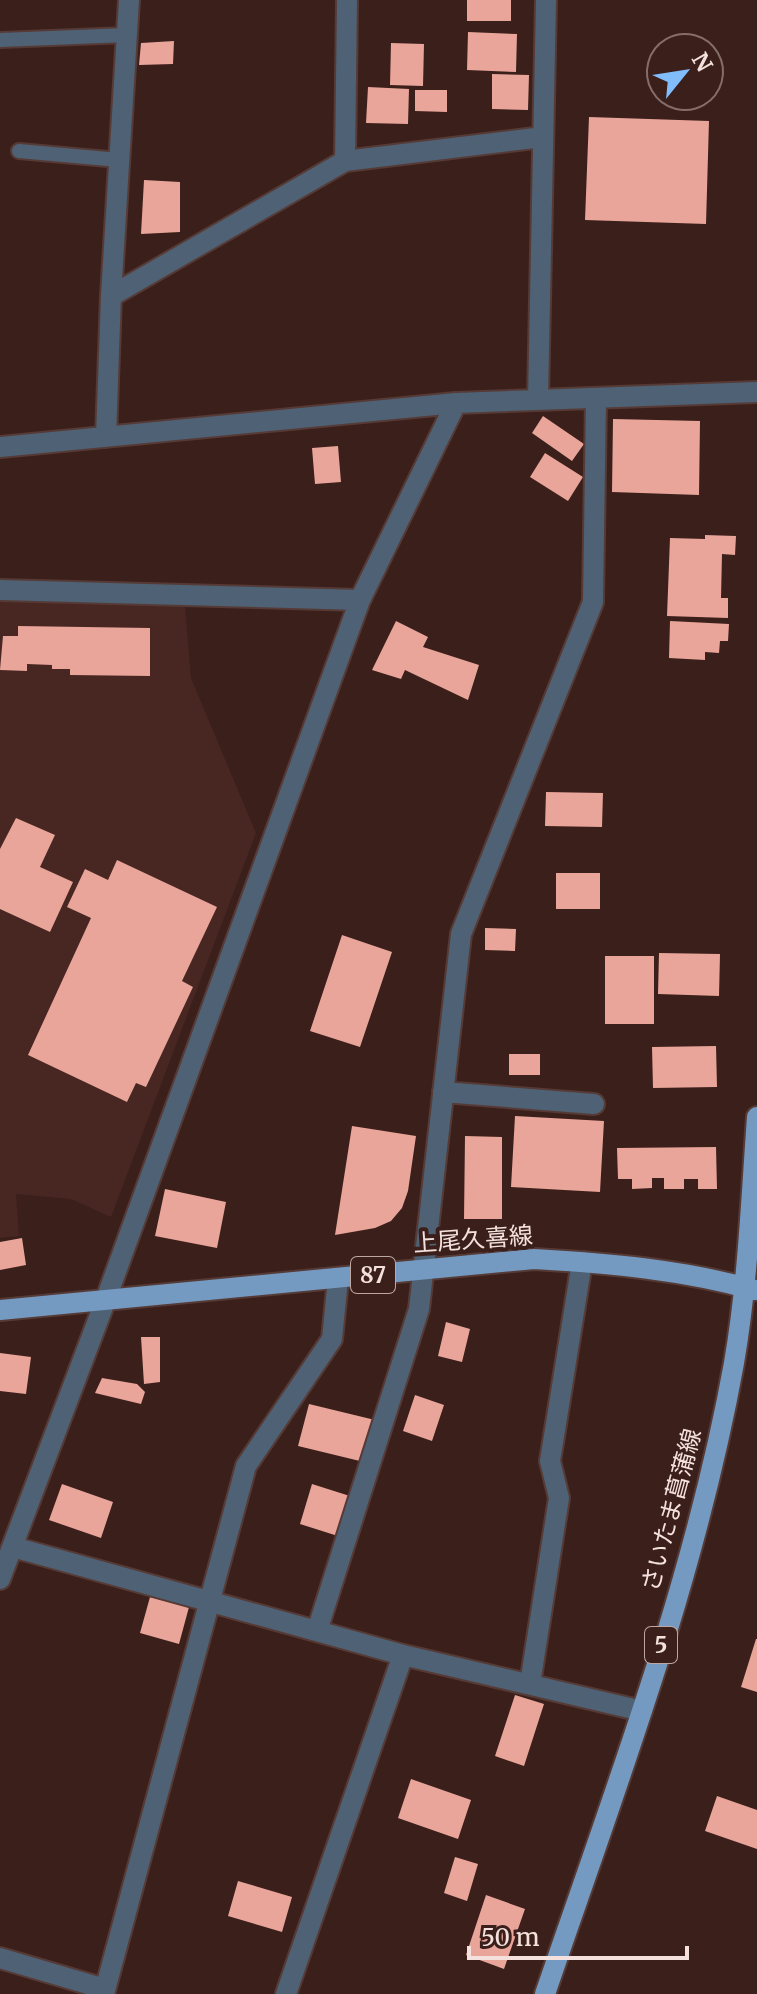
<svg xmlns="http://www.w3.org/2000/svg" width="757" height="1994" font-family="Merriweather,'Noto Sans JP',serif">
	<rect width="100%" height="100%" fill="#3b1f1b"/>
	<path fill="#482621" d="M0,599l185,6 6,73 65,155 -145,384 -40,-18 -55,-5 3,42 -19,2z"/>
	<path fill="#e9a59a" d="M467,0h44v21h-44z
		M468,32l49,2 -1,38 -49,-2z
		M174,41l-1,23 -34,1 2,-22z
		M391,43l33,1 -1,42 -33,-1z
		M492,74l37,1 -1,35 -36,-1z
		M368,87l41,2 -1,35 -42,-1z
		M415,90h32v22l-32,-1z
		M589,117l120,4 -3,103 -121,-4z
		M144,180l36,2v50l-39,2z
		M543,416l41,28 -12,17 -40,-28z
		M613,419l87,2 -1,74 -87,-3z
		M338,446l3,36 -26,2 -3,-36z
		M545,453l38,24 -15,24 -38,-24z
		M705,535l31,1 -1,19 -13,-1 -1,44h7v20l-61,-2 3,-78 35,1z
		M396,621l32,16 -5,10 56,18 -11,35 -63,-30 -4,9 -29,-9z
		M670,621l59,3 -1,17h-8l-1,12 -14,-1v8l-36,-2z
		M18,626l132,2v48l-80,-1v-6h-18v-4l-25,-1v7l-27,-1 3,-34h15z
		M546,792l57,1 -1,34 -57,-1z
		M16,818l39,17 -15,32 33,15 -23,50 -50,-23v-60z
		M117,860l100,47 -35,74 11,6 -47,100 -10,-4 -9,19 -99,-47 63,-137 -24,-11 18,-38 23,11z
		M556,873h44v36h-44z
		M485,928l31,1 -1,22 -30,-1z
		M342,935l50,17 -32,95 -50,-16z
		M659,953l61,1 -1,42 -61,-2z
		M605,956h49v68h-49z
		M716,1046l1,41 -64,1 -1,-41z
		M509,1054h31v21h-31z
		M515,1116l89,5 -4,71 -89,-5z
		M352,1126l64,10 -8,55 -6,17 -11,13 -16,7 -40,7z
		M465,1136l37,1v82h-38z
		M716,1147l1,42h-19v-10h-14v10h-20v-11h-12v10l-20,1v-10h-14l-1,-31z
		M165,1189l61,13 -9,46 -62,-12z
		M22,1238l4,27 -26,5v-28z
		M446,1322l24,7 -8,33 -24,-6z
		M141,1337h19v45l-16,2z
		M0,1353l31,4 -5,37 -26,-3z
		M102,1378l35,6 8,8 -4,12 -46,-11z
		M415,1395l29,10 -12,36 -29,-10z
		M309,1404l66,16 -11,42 -66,-16z
		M62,1484l51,18 -12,36 -52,-18z
		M312,1484l41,13 -12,40 -41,-13z
		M150,1597l39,10 -10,37 -39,-11z
		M756,1639h1v53l-16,-5z
		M515,1695l29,9 -20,62 -29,-10z
		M411,1779l60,21 -13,39 -60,-21z
		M717,1796l40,14v39l-52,-18z
		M455,1857l23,7 -11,37 -23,-8z
		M238,1881l54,16 -10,35 -54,-16z
		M486,1895l39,14 -21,60 -38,-14z"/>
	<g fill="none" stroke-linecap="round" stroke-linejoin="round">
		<defs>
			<path id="service" d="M0,40l127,-5
				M19,151l100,9"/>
			<path id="minor" d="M347,0l-2,161 198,-24
				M111,296l234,-135
				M538,400l8,-400
				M106,437l5,-141 18,-296
				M0,447l456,-44 301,-11
				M0,590l360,10
				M443,1092l151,12
				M13,1547l390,108 239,56
				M0,1579l106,-280 254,-699 96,-197
				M317,1631l102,-322 42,-375 132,-332 3,-204
				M530,1684l29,-186 -9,-37 32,-199
				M0,1958l105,31
				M104,1994l142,-528 86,-127 6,-60
				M286,1994l117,-339"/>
			<path id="primary" d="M0,1310l534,-51c74,4 150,11 221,31
				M545,1994c71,-207 150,-415 189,-631 14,-81 17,-164 23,-246"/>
		</defs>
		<use href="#service" stroke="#553a36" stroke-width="18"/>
		<use href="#minor" stroke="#553a36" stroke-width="24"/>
		<use href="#primary" stroke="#553a36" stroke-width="24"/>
		<use href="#service" stroke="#4f6174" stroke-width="14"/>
		<use href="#minor" stroke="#4f6174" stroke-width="20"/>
		<use href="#primary" stroke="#759ac1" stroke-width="20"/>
	</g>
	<g text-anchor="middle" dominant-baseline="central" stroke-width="8" stroke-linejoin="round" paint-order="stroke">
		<g fill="#3b1f1b" stroke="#bca7a3" stroke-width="2">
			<rect x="351" y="1257" width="44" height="36" rx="6"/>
			<rect x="645" y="1627" width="32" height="36" rx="6"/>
		</g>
		<g font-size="22" font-weight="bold" fill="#f4e1dd">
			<text x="373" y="1275">87</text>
			<text x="661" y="1645">5</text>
		</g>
		<g font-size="24" fill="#f4e1dd" stroke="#3b1f1b">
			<text transform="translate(473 1239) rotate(-4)">上尾久喜線</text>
			<text transform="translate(671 1510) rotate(-75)">さいたま菖蒲線</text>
		</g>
	</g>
	<g transform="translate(685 72) rotate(60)"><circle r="38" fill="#3b1f1b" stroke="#856d69" stroke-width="2"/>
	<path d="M0-6L14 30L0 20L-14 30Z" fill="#80bdfa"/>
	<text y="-12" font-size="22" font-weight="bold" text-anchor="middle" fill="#f4e1dd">N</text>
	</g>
	<path d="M469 1946v12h218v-12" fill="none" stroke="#f4e1dd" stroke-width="4"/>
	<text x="481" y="1946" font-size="24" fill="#f4e1dd" stroke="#3b1f1b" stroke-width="6" paint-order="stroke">50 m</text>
</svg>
